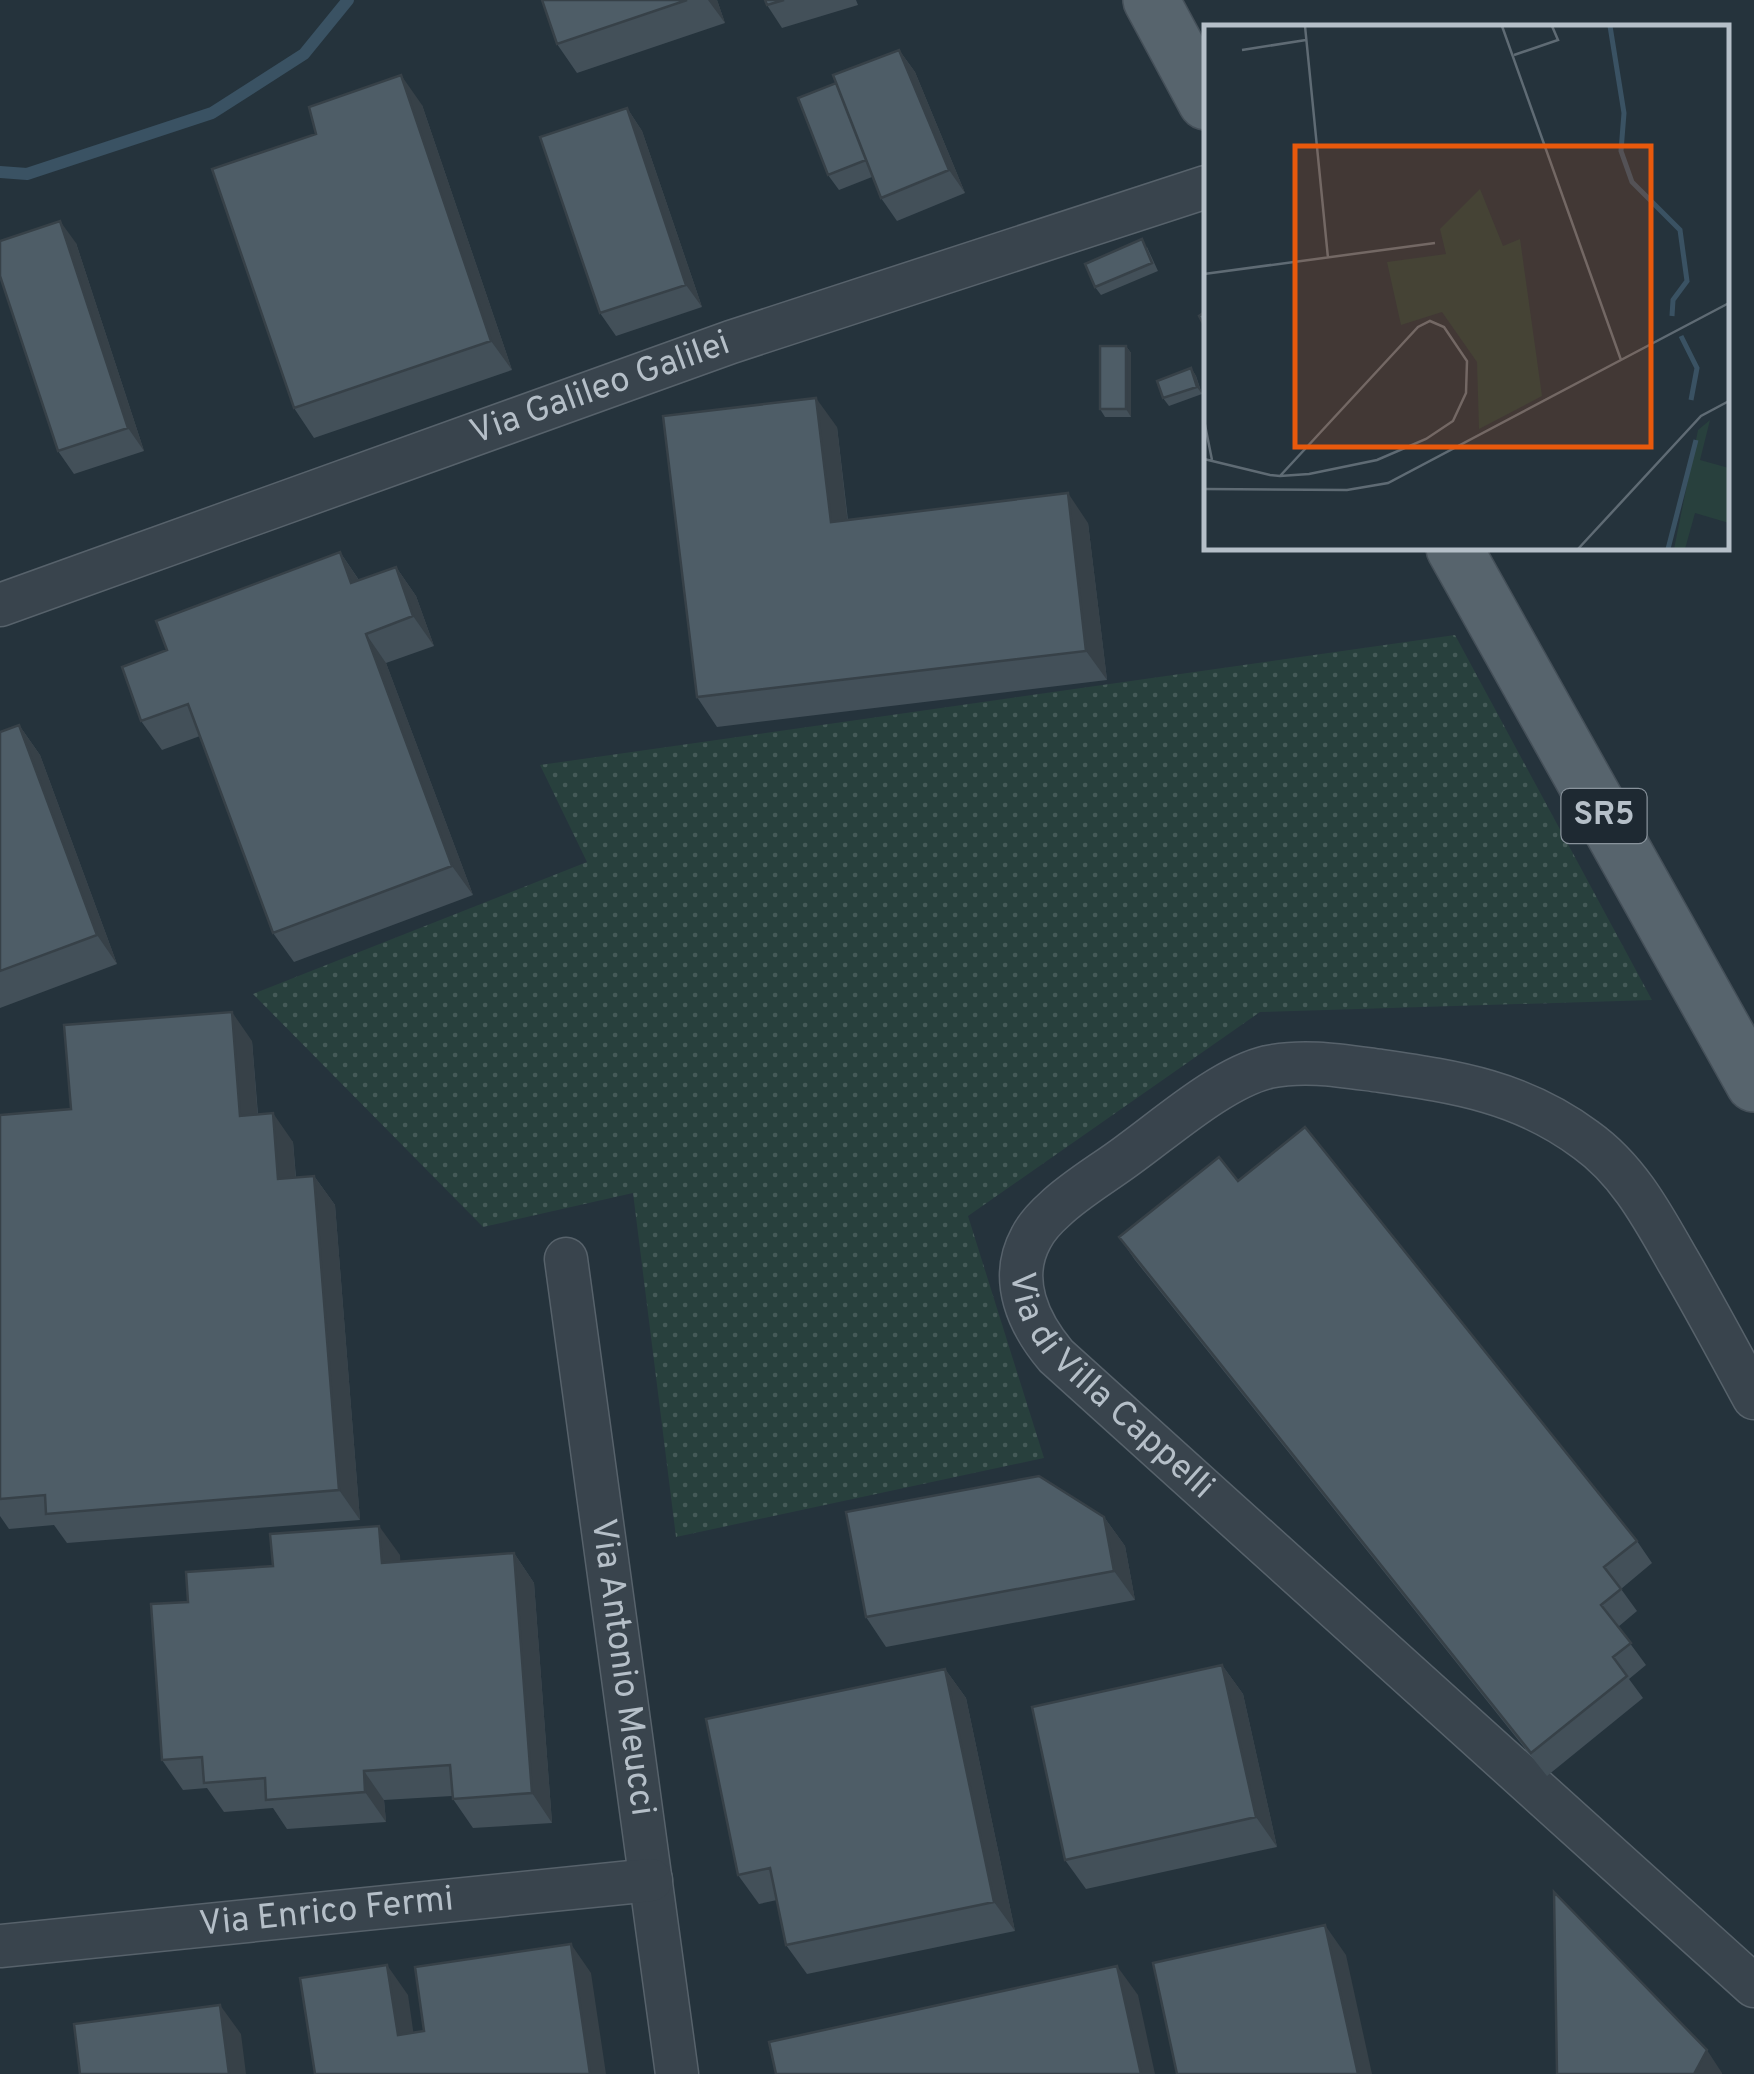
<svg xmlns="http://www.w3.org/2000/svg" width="1754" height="2074" font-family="Overpass,sans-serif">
	<defs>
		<pattern id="grass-dots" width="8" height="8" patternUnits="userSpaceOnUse" patternTransform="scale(2.5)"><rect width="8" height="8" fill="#28403d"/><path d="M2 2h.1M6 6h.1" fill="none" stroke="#455a58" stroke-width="1.8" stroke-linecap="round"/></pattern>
	</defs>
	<rect width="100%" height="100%" fill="#25333c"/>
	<path fill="url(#grass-dots)" d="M1455,635l197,365 -392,12 -292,204 76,242 -368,79 -43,-344 -150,34 -230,-233 334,-132 -47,-97z"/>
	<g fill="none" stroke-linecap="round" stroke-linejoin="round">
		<path stroke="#3a5263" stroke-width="12" d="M0,172l27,2 185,-61 92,-59 44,-54"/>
		<defs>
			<g id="minor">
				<path id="s1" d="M0,605l731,-263 475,-155"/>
				<path id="s2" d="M566,1259l111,815"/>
				<path id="s3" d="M1754,1398c-25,-46 -50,-93 -77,-139 -25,-44 -49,-89 -91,-119 -64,-48 -129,-58 -205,-69 -38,-5 -75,-12 -113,-4 -46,11 -101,60 -140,88 -24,18 -52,34 -73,54 -9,8 -19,19 -24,29 -23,42 -2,86 25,118l698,630"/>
				<path id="s4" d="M0,1946l651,-66"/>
			</g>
			<path id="primary" d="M1151,0l55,102
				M1454,548l300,536"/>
		</defs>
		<use href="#minor" stroke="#57626b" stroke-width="45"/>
		<use href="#primary" stroke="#455059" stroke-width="58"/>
		<use href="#minor" stroke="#39444d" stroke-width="42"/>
		<use href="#primary" stroke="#57646d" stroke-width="55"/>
	</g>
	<path fill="#435059" d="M542,0h175l8,23 -148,50 -20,-29z
		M765,0h91l2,5 -76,23 -15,-23z
		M899,50l16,22 50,121 -68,28 -16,-23 -9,-21 -33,13 -11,-15 8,-92z
		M422,105l90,265 -198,68 -20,-30z
		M627,108l15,23 60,176 -86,29 -16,-23z
		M76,243l68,208 -70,23 -16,-23z
		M1147,247l11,24 -57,24 -6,-8z
		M1126,346l5,7v64h-26l-5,-8z
		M1191,368l5,8 6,18 -33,12 -6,-8z
		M837,427l11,93 240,3 19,157 -390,47 -20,-30z
		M340,552l19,28 37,-13 20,29 18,50 -48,17 87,232 -179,67 -21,-29 -73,-197 -38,14 -21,-29 26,-71z
		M19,725l21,30 77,209 -117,44v-276z
		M252,1041l6,73 35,28 3,35 18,-1 21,29 25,315 -293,23 -13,-18 -45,4 -9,-13v-401l71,-6z
		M1238,1181l399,360 15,22 -31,26 16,22 -19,16 28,38 -17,14 14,19 -96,78 -412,-516 -16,-23z
		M1104,1517l21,29 10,54 -249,47 -20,-30z
		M514,1553l20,30 18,240 -79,5 -20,-29 -1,-3 -68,4 2,22 -99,7 -14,-21 -49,4 -17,-24 -24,2 -21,-30 26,-158 85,-36 127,-11v7z
		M1222,1665l21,29 34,153 -191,42 -21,-29z
		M945,1669l21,29 49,233 -208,43 -21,-29 -9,-45 -18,4 -21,-29z"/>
	<path fill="#374148" d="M708,0h9l8,23z
		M899,50l16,22 50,121 -16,-23z
		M401,75l21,30 90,265 -21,-29z
		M627,108l15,23 60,176 -16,-22z
		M60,221l16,22 68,208 -16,-23z
		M1126,346l5,7v64l-5,-8z
		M1191,368l5,8 6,18 -5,-7z
		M816,398l21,29 14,124 -20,-29z
		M1068,493l20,30 19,157 -21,-29z
		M340,552l20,30 -9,1z
		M396,567l20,29 18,50 -21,-30z
		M366,634l20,29 87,232 -21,-29z
		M19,725l21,30 77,209 -20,-29z
		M232,1012l20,29 8,104 -20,-29z
		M273,1113l20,29 5,66 -20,-29z
		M314,1176l21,29 25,315 -21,-30z
		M1104,1517l21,29 10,54 -21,-29z
		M379,1526l21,29 2,37 -20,-29z
		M514,1553l20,30 18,240 -20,-30z
		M1222,1665l21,29 34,153 -21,-30z
		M945,1669l21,29 49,233 -21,-29z
		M364,1771l20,29 2,22 -21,-30z
		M1325,1925l21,30 26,119h-14z
		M571,1944l20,29 15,101h-16z
		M387,1965l21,30 10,69 -20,-29z
		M1117,1966l21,29 17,79h-14z
		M220,2005l21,29 5,40h-17z
		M1707,2050l15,23v1h-28z"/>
	<path fill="#4e5d67" stroke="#374148" stroke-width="2.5" d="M542,0h145l-130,44z
		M765,0h19l-17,5z
		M899,50l50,120 -68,28 -48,-123z
		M401,75l90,266 -197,67 -82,-239 104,-35 -7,-27z
		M836,83l30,77 -38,15 -30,-77z
		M627,108l59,177 -86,28 -60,-176z
		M60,221l68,207 -70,23 -58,-175v-35z
		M1142,239l10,24 -57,24 -10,-23z
		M1206,311v18l-7,-13z
		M1100,346h26v63h-26z
		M1191,368l6,19 -34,11 -6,-17z
		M816,398l15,124 237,-29 18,158 -389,46 -34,-281z
		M340,552l11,31 45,-16 17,49 -47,18 86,232 -179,67 -85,-229 -47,17 -19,-54 45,-17 -11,-29z
		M19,725l78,210 -97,36v-239z
		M232,1012l8,104 33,-3 5,66 36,-3 25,314 -293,24 -1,-19 -45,4v-384l71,-6 -7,-84z
		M1305,1127l332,414 -33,26 17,22 -20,16 30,38 -18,14 14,19 -96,77 -412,-516 100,-80 19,24z
		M1039,1476l65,41 10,54 -248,46 -20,-105z
		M379,1526l3,37 132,-10 18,240 -79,6 -3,-34 -86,6 1,21 -99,8 -1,-22 -61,5 -2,-26 -40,3 -11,-156 37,-2 -2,-30 87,-6 -3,-32z
		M1222,1665l34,152 -191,43 -33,-153z
		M945,1669l49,233 -208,43 -16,-77 -32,7 -32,-156z
		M1554,1892l153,158 -13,24h-137z
		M1325,1925l33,149h-181l-24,-111z
		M571,1944l19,130h-275l-15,-96 87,-13 11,70 26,-4 -9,-64z
		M1117,1966l24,108h-365l-7,-32z
		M220,2005l9,69h-149l-6,-50z"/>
	<g text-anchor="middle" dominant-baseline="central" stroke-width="8" stroke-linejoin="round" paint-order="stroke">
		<rect fill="#1e2932" stroke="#88929b" stroke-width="2.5" x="1561.5" y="789" width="85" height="54" rx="8"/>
		<g font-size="32" font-weight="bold" fill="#b5bfc8">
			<text x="1604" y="816">SR5</text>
		</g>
		<g font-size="35" fill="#b5bfc8" stroke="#1e2932">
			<text stroke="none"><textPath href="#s1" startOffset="638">Via Galileo Galilei</textPath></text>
			<text stroke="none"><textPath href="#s3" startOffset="1122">Via di Villa Cappelli</textPath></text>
			<text stroke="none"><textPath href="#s2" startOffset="412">Via Antonio Meucci</textPath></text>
			<text stroke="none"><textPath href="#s4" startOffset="328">Via Enrico Fermi</textPath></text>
		</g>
	</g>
	<g transform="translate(1204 25)">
		<rect width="525" height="525" fill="#25333c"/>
		<path d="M276,164l23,57 17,-7 22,157 -63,33 -2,-67 -35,-50 -41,13 -14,-63 59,-8 -6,-25zM506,395l-10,40 29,8v55l-34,-10 -10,36h-11l24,-119z" fill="#28403d"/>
		<path fill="none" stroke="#3a5263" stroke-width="5" d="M406,1l14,87 -3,38 11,31 48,48 7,51 -14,19 -1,16M477,311l16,32 -6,32M464,524l28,-109"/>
		<path fill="none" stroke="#5f6b74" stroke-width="2.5" d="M101,1l23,232M298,1l119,334M38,25l64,-10M310,30l44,-15 -6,-14M0,249l231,-31M0,395l8,40M0,434l66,16 10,1 29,-2 68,-14 49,-21 27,-18 13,-28 1,-32 -23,-34 -14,-6 -12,6 -138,149M0,464l143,1 41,-7 341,-180M374,524l123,-133 28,-15"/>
		<path fill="#e8590c" fill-opacity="0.15" stroke="#e8590c" stroke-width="5" d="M91,121h356v301h-356z"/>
		<rect width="525" height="525" fill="none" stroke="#b5bfc8" stroke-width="5"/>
	</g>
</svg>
